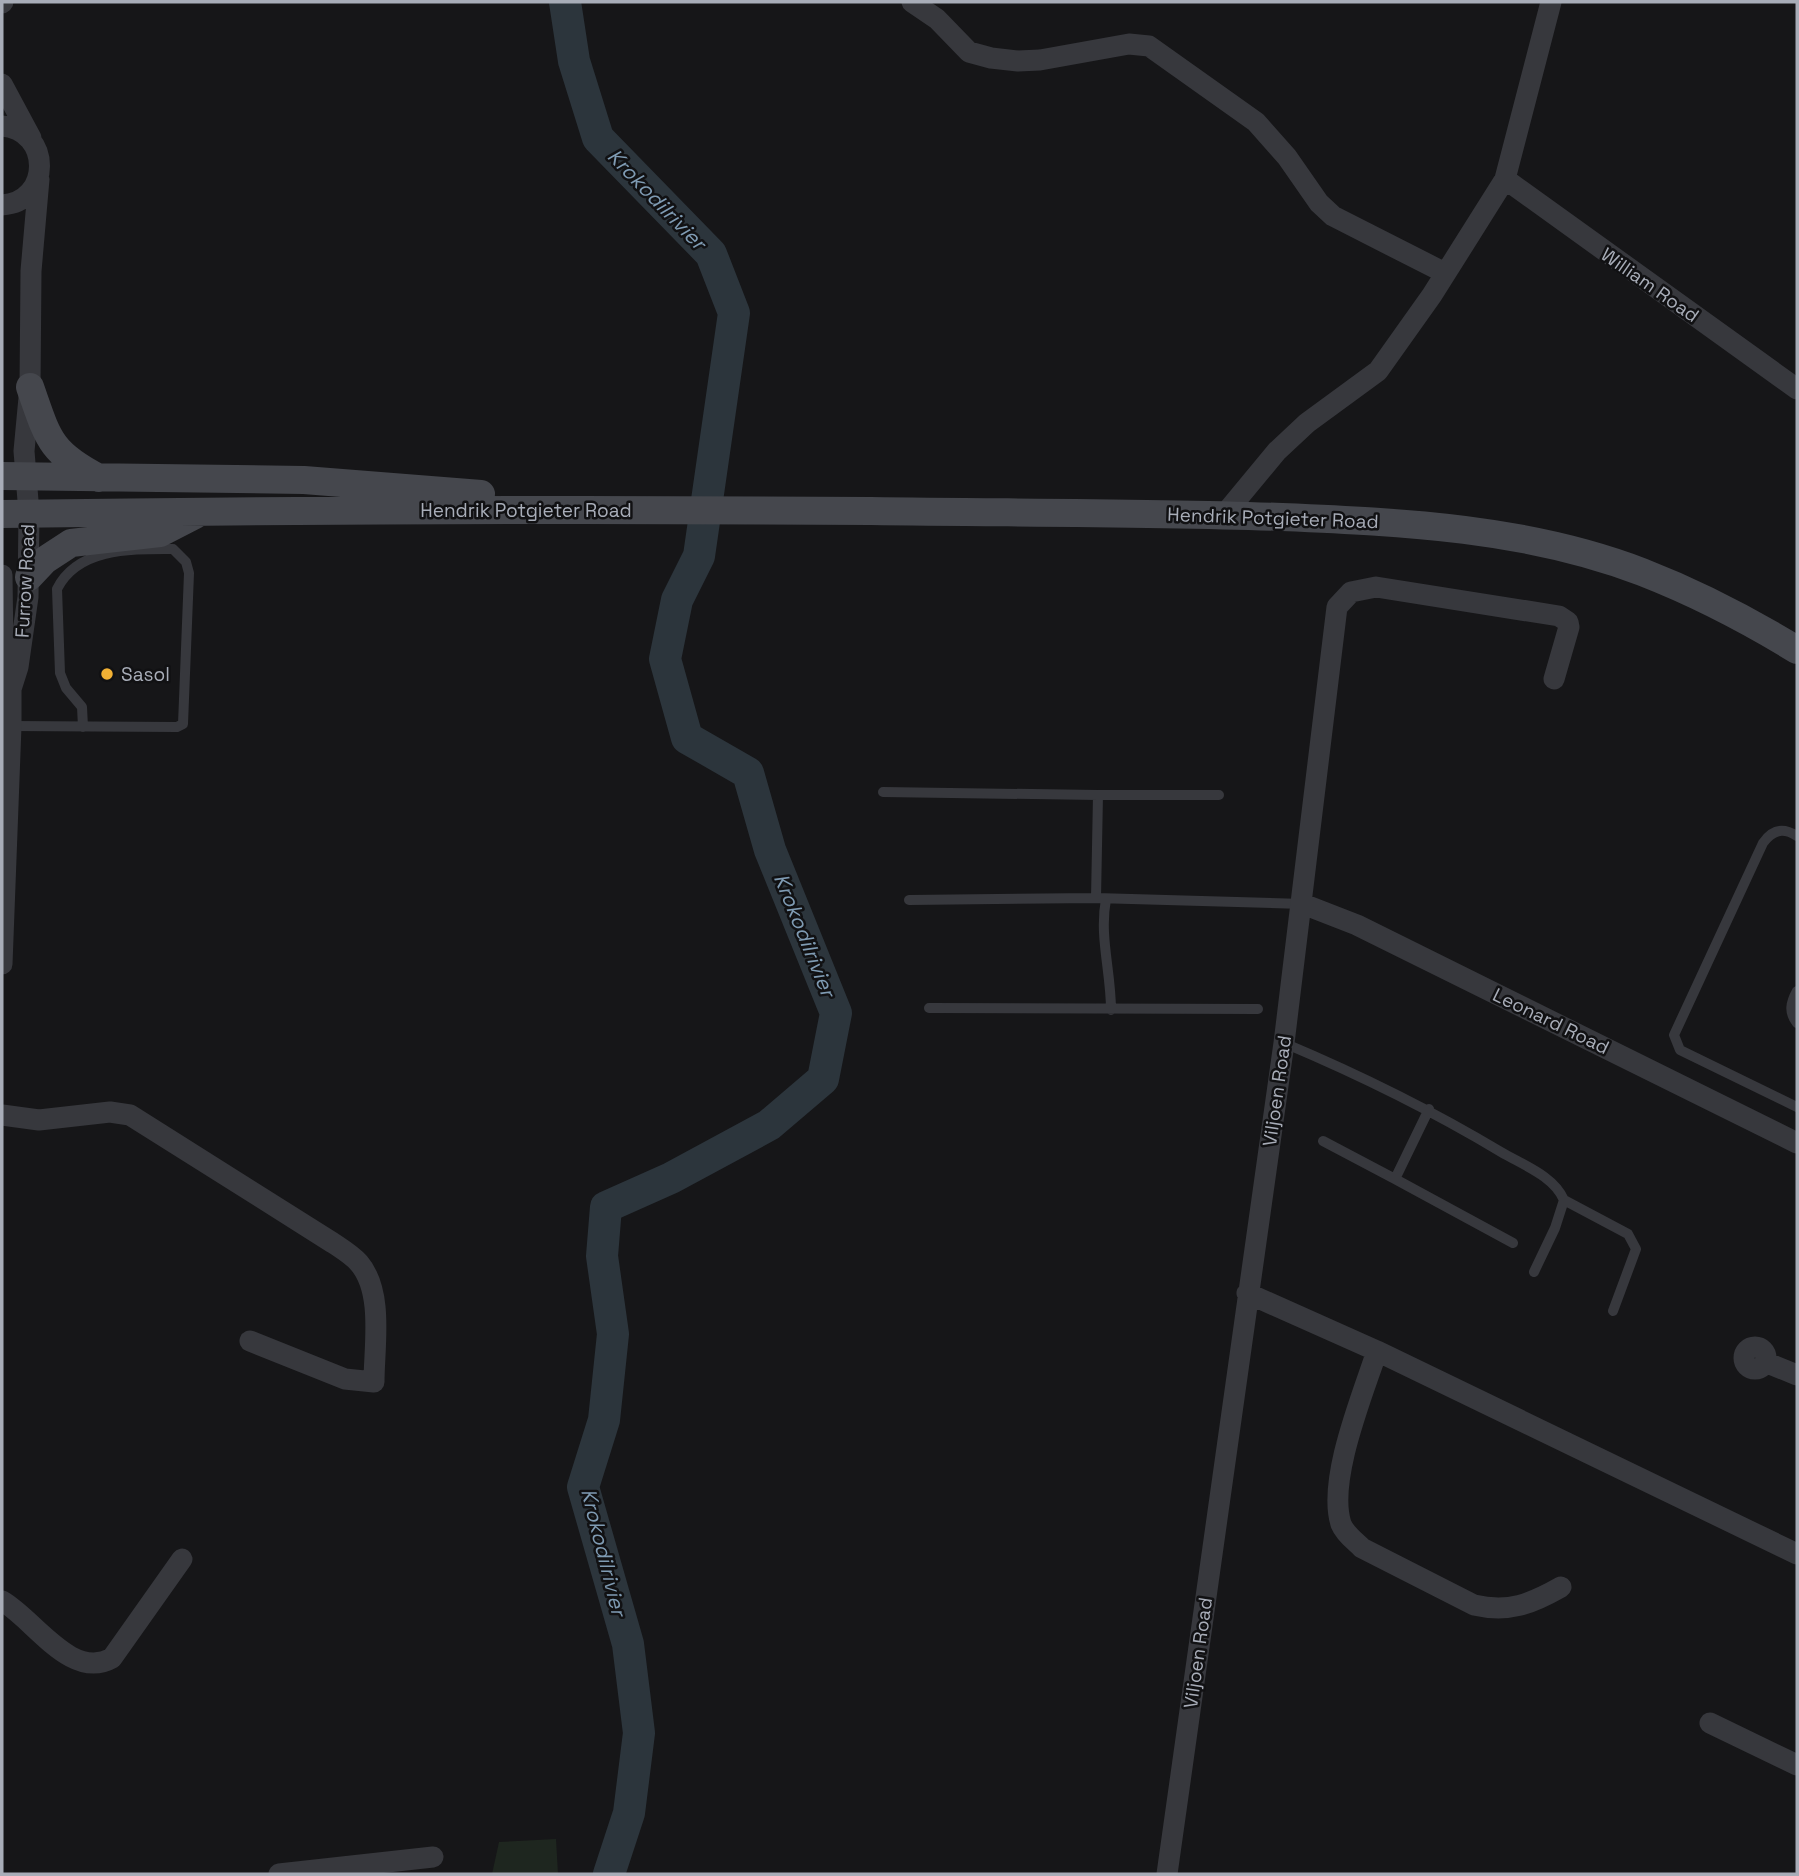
<svg xmlns="http://www.w3.org/2000/svg" width="1799" height="1876" font-family="'Space Grotesk',sans-serif">
	<rect width="100%" height="100%" fill="#161618"/>
	<path fill="#1e261f" d="M556,1839l2,35h-66l7,-32z"/>
	<g fill="none" stroke-linecap="round" stroke-linejoin="round">
		<path stroke="#2c353c" stroke-width="32" d="M565,2l9,59 24,77 113,116 23,59 -35,243 -22,44 -12,59 22,79 61,35 22,77 66,163 -13,66 -54,46 -98,53 -65,29 -4,49 11,78 -9,86 -21,67 45,157 11,89 -10,80 -20,61"/>
		<path stroke="#37383d" stroke-width="10" d="M11,726l166,1 6,-3 6,-151 -3,-11 -13,-13c-40,0 -95,-2 -116,40l3,84 6,15 16,19 1,20
			M883,792l215,3
			M1797,836c-14,-9 -25,-6 -34,7l-89,192 6,15 117,57
			M1096,898l2,-103h121
			M1106,899c-7,38 5,72 5,111
			M909,900l187,-2 207,6
			M1797,991c-6,11 -9,21 0,32
			M929,1008l329,1
			M1284,1043c76,32 147,67 217,109 22,13 53,24 63,48l-9,28 -21,44
			M1323,1141l72,38 34,-70
			M1395,1179l118,64
			M1564,1200l64,34 8,15 -23,62"/>
		<path stroke="#37383d" stroke-width="21" d="M912,2l25,17 32,33 22,6 27,3 22,-1 89,-16 20,2 107,76 31,35 32,46 14,13 112,57
			M2,3l1,-1
			M2,84l29,54
			M2,126c50,4 50,76 0,79
			M1505,179l292,210
			M1224,515l53,-64 30,-28 71,-52 54,-76 73,-116 46,-177
			M2,575l1,74 8,40v37l-9,238
			M11,689l7,-22 10,-70 1,-84 -5,-62 6,-64 1,-116 8,-92
			M1303,904l54,21 440,218
			M2,1115l37,5 71,-8 20,3 203,128c9,6 19,12 26,20 25,29 15,84 15,119l-29,-3 -95,-38
			M1247,1293l130,58 420,203
			M1744 1358a11 11 0 1 1 22 0a11 11 0 1 1-22 0Z
			M1377,1351c-14,43 -50,129 -36,173 4,10 14,17 21,24l112,57c35,8 57,-1 87,-18
			M1765,1362l32,13
			M2,1601c32,18 69,80 110,57l70,-99
			M1710,1723l87,42
			M279,1874l154,-17
			M1167,1874l117,-831 53,-436 14,-15 25,-5 183,29 9,6 1,5 -15,52"/>
		<path stroke="#45474d" stroke-width="28" d="M30,387c18,51 19,65 69,91
			M2,476l302,4 177,14
			M2,514c289,-4 579,-5 869,-3 137,2 274,1 411,6 120,5 246,11 360,55 54,21 106,48 155,78
			M29,577l16,-17 26,-17 89,-10 35,-18"/>
	</g>
	<circle fill="#f2b134" stroke="#111113" stroke-width="2.5" cx="107" cy="674" r="7"/>
	<g text-anchor="middle" dominant-baseline="central" stroke-width="5" stroke-linejoin="round" paint-order="stroke">
		<g font-size="19" fill="#a8adb8" stroke="#111113">
			<text transform="translate(1650 285) rotate(35)">William Road</text>
			<text x="526" y="510">Hendrik Potgieter Road</text>
			<text transform="translate(1273 518) rotate(2)">Hendrik Potgieter Road</text>
			<text transform="translate(25 581) rotate(-87)">Furrow Road</text>
			<text transform="translate(1551 1021) rotate(26)">Leonard Road</text>
			<text transform="translate(1277 1091) rotate(-82)">Viljoen Road</text>
			<text transform="translate(1198 1653) rotate(-82)">Viljoen Road</text>
		</g>
		<g font-size="19" fill="#a8adb8" stroke="#111113" text-anchor="start">
			<text x="121" y="674">Sasol</text>
		</g>
		<g font-size="21" font-style="italic" fill="#7f9bb3" stroke="#111113">
			<text transform="translate(657 199) rotate(46)">Krokodilrivier</text>
			<text transform="translate(805 935) rotate(68)">Krokodilrivier</text>
			<text transform="translate(604 1552) rotate(76)">Krokodilrivier</text>
		</g>
	</g>
	<rect width="1799" height="1876" fill="none" stroke="#a8adb8" stroke-width="7"/>
</svg>
